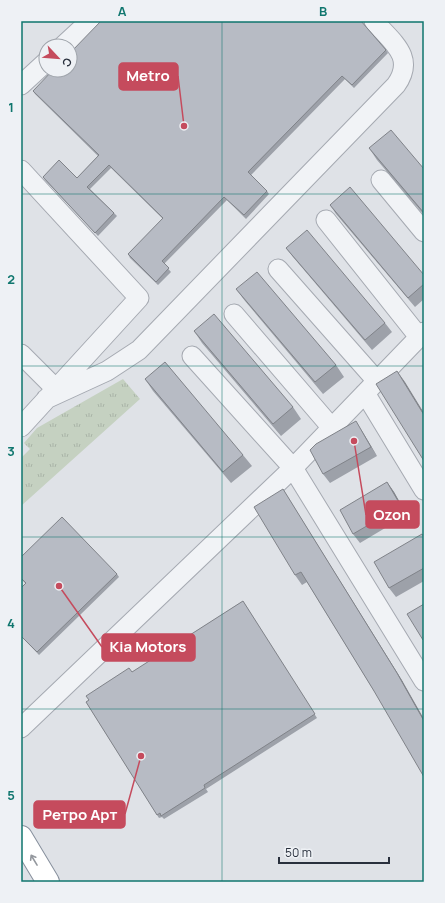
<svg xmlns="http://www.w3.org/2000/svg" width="445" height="903" font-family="Manrope,sans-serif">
	<defs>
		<pattern id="grass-tufts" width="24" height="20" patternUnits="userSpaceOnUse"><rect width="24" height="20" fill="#c5d1c1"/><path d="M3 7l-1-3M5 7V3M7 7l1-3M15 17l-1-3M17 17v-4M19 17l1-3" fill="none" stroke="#a9b4a7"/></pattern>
	</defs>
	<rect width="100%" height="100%" fill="#dfe2e7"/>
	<path fill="url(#grass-tufts)" d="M123,379l17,20 -119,107v-48l9,-9 -6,-6 13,-15z"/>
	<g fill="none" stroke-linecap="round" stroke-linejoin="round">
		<defs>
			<path id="minor" d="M63,46l27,-25
				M21,85l25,-23
				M21,170l118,128 -118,129
				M381,180l43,52
				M326,220l93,117
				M278,269l98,111
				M234,314l98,114
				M21,354l35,35
				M192,356l101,112 131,213
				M365,393l59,97
				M46,399l61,-28 32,-21 257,-265c20,-28 -4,-43 -22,-64
				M21,728l272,-260 131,-136"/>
			<path id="highway" d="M21,837l27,45"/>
		</defs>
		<use href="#minor" stroke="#a5a9b1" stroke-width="21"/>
		<use href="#highway" stroke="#87909d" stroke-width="24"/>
		<use href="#minor" stroke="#f1f3f6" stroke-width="19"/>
		<use href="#highway" stroke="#fff" stroke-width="22"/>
	</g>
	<path fill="#9da1a9" d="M386,50l2,3 -34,35 -9,-9 -94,96 16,16 2,3 -23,25 -19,-19 -63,64 7,8 -13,13 -28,-27 -2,-4 35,-35 -52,-51 -21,21 27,27 -19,20 -53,-56 -2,-3 34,1 21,-22 -63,-62 -2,-3z
		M369,148l55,21v46l-47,-55z
		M330,205l94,70v24l-9,8 -79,-93z
		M286,248l99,75 7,9 -20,18 -79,-93z
		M236,289l100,76 8,12 -21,17 -78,-93z
		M194,331l99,76 8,12 -20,17 -79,-93z
		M145,379l98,76 9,11 -21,17 -78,-92z
		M362,431l15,25 -47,27 -7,-9z
		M387,482l7,10 13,23 -47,28 -7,-9z
		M283,489l6,10 114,183 -29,9 -67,-109 -5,3 -7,-10z
		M424,536v45l-28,16 -7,-9z
		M21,557l96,17 2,3 -80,78 -18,-19v-48l5,-4 -5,-5z
		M243,601l74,117 -111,71 2,3 -44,27 -2,-2 -3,1 -73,-116z"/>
	<path fill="#808389" d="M397,371l8,11 19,31v2z
		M356,421l21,35 -6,-9z
		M387,482l7,10 13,23 -6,-9z
		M283,489l6,10 114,183 21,37v2z"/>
	<path fill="#b7bbc4" stroke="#808389" d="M101,21h260l25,29 -34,35 -10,-9 -94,96 19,19 -23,24 -20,-18 -62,64 7,7 -13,14 -28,-28 35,-36 -54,-53 -22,22 27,26 -19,20 -52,-56 16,-17 18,18 22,-23 -66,-64 20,-21h17v-17z
		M391,130l33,39v44l-55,-65z
		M350,187l74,88v9l-16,14 -78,-93z
		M307,230l78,93 -20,17 -79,-92z
		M257,272l79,93 -21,17 -79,-93z
		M214,314l79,93 -20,17 -79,-93z
		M165,362l78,93 -20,17 -78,-93z
		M397,371l27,44v46l-48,-77z
		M356,421l15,26 -48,27 -13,-24 6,-6z
		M387,482l14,24 -48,28 -13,-24z
		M283,489l114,184 27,48v56l-50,-86 -73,-119 -6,3 -41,-68z
		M62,517l55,57 -80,78 -16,-16v-48l5,-5 -5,-5v-21z
		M422,534l2,3v31l-35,20 -15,-26z
		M243,601l72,113 -111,71 1,3 -44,28 -1,-3 -3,2 -71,-113 3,-2 -3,-4 43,-28 3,4z
		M424,604v35l-1,1 -16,-26z"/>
	<defs><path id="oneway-shaft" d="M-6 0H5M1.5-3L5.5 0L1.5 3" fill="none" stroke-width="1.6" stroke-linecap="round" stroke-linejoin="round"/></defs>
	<use stroke="#94989e" href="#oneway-shaft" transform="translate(34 860) rotate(-121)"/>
	<path fill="none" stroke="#0f766e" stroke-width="1" stroke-opacity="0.55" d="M222,21v861M21,194h403M21,366h403M21,537h403M21,709h403"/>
	<path fill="none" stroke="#c54b5d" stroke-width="1.5" d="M184 126L178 76M354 441L366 515M59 586L102 647M141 756L125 814"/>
	<g fill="#c54b5d" stroke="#eef1f5" stroke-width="1.5">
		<circle cx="184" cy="126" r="4"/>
		<circle cx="354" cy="441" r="4"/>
		<circle cx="59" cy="586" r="4"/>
		<circle cx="141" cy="756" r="4"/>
	</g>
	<g fill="#c54b5d" stroke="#c54b5d" stroke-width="1.5">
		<rect x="119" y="63" width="59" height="27" rx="4"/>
		<rect x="366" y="501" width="53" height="27" rx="4"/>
		<rect x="102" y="634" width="93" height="27" rx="4"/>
		<rect x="34" y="801" width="91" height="27" rx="4"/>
	</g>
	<g font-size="15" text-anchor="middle" font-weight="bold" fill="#fff">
		<text x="148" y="81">Metro</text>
		<text x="392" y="520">Ozon</text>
		<text x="148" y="652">Kia Motors</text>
		<text x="80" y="820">Ретро Арт</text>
	</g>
	<rect width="445" height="903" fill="none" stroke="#eef1f5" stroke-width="44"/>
	<g transform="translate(58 58) rotate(116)"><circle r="19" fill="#eef1f5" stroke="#9fa4ab"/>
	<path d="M0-3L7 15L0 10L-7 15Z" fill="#c54b5d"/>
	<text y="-6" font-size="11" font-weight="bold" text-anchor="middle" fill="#29303d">С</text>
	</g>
	<path d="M279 857v6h110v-6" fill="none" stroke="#29303d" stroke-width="2"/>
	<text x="285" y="857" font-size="12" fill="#29303d" stroke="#eef1f5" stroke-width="3" paint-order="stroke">50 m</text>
	<rect x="22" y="22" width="401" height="859" fill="none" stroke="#0f766e" stroke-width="1.5"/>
	<g font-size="13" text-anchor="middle" font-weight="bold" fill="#0f766e">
		<text x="122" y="16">A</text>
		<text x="323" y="16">B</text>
		<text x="11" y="112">1</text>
		<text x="11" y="284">2</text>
		<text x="11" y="456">3</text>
		<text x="11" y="628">4</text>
		<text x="11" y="800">5</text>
	</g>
</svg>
